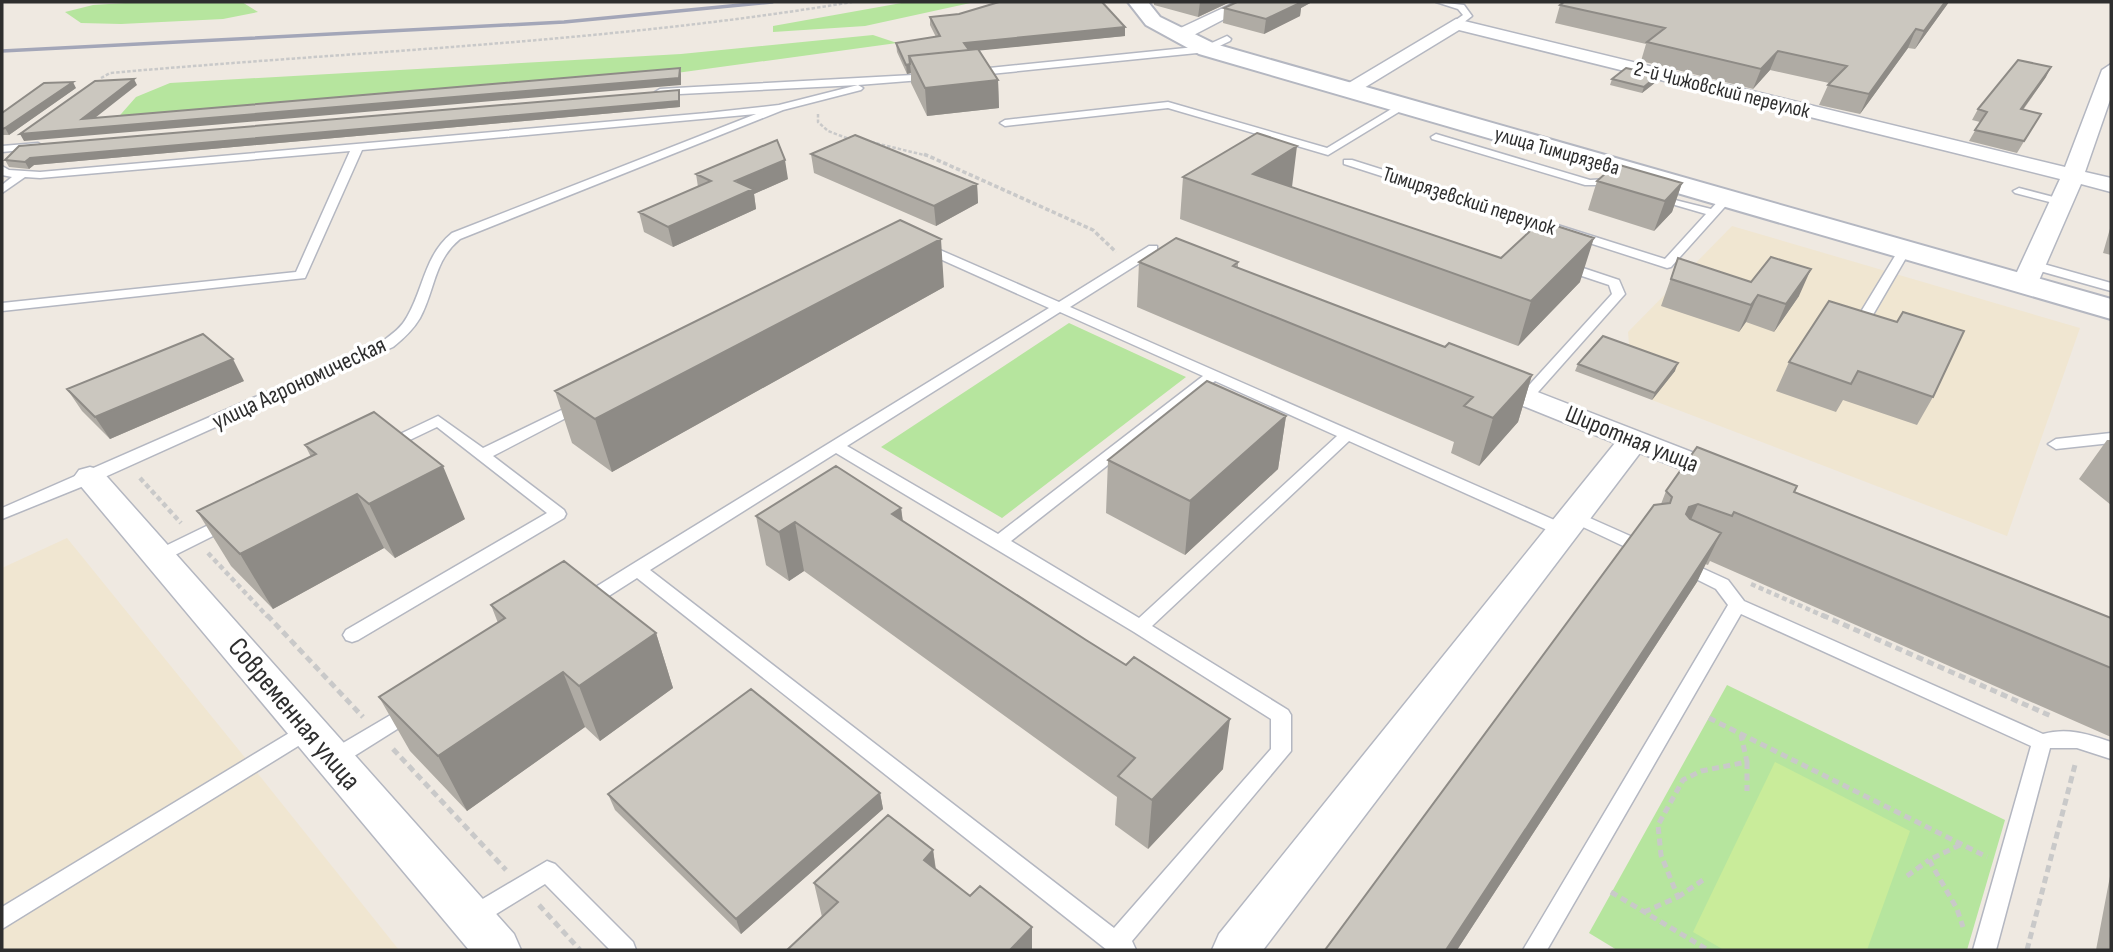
<svg xmlns="http://www.w3.org/2000/svg" width="2113" height="952" font-family="'Sofia Sans Condensed',sans-serif">
	<rect width="100%" height="100%" fill="#efe9e1"/>
	<path fill="#f0e6d1" d="M1732,226l348,102 -73,208 -355,-136 -22,-45 -2,-23z
		M67,538l184,227 148,185h-397v-382z"/>
	<path fill="#b6e59e" d="M142,2h100l16,10 -35,7 -102,5 -40,-1 -16,-11 28,-7z
		M907,2h68l-110,24 -92,6v-6z
		M873,35l24,8 -279,38 -504,41 22,-25 34,-14 511,-29z
		M1069,323l117,54 -184,141 -121,-71z
		M1727,685l278,135 -38,130h-350l-28,-17z"/>
	<path fill="#c9ec9a" d="M1775,762l135,69 -43,119h-143l-31,-18z"/>
	<g fill="none" stroke-linecap="round" stroke-linejoin="round">
		<defs>
			<path id="lane" d="M1436,2l28,3 8,11 -13,10h-6v-4l10,-7 -5,-6z
				M1227,36l4,3 -1,2 -23,11 -237,24 -5,-3 5,-3 235,-24z
				M931,74l3,1v4l-76,6 5,3 -2,2 -78,20 -323,129c-26,21 -25,51 -40,79 -7,12 -17,21 -27,29l-297,134 -94,38v-11l381,-167c9,-7 19,-14 24,-24 17,-29 17,-61 45,-84l304,-119 -394,36 -57,128 -303,33v-8l294,-31 54,-121 -310,27 -15,-1 -23,16v-8l10,-8 -10,-2v-9l7,4 31,2 667,-59 72,-8 79,-20 -198,10 -5,-3 5,-3 34,-2z
				M1168,102l159,46 71,-43 9,2 -79,48 -160,-47 -163,18 -5,-3 5,-3z
				M1436,134l154,46 18,-1 6,3 -6,3h-23l-153,-46 -1,-2z
				M38,143l5,3 -1,2 -40,4v-6z
				M1344,160h8l313,99 41,-45 -55,-16v-4l60,15 10,-11 10,2 -60,67 -4,1 -323,-104z
				M2019,188l46,12 2,2 -6,3 -46,-12 -2,-2z
				M924,243l135,59 90,-56h8v6l-87,55 498,219 2,4 -8,6 -6,-2 -207,-93 -197,185 136,84 3,5v36l-159,190 4,9h-29l-470,-372 -47,30h-12l-3,-5 3,-5 53,-33 418,-257 -129,-58v-6zM1060,312l143,64 -205,158 -151,-88zM1215,381l122,55 -198,182 -128,-77zM836,453l298,179 137,87v30l-157,179 -464,-358z
				M1904,247l6,4 -43,74 -2,3h-10l-2,-3 45,-74z
				M2033,261l78,22v8l-82,-23 -2,-3z
				M1565,262l54,18 6,14 -94,106h-10l-2,-3 2,-3 91,-100 -3,-9 -48,-16v-6z
				M580,401l7,4 -2,3 -92,48 71,54 2,4 -2,4 -206,122 -6,2 -6,-2 -3,-5 3,-5 201,-117 -110,-86 -46,22h-10l-3,-3 3,-3 57,-27 45,32z
				M2111,433v10l-55,6 -8,-5 8,-5z
				M1574,511l72,32 2,4 -2,4h-12l-66,-31 -2,-4z
				M227,516l8,6 -2,4 -68,34h-12l-3,-4 3,-4z
				M1682,559l46,21 16,21 299,133c24,-7 46,0 68,8v17l-34,-11h-27l-54,202h-23l58,-204 -290,-132 -194,336h-24l205,-345 -12,-16 -40,-20 -3,-4 3,-4z
				M411,703l7,3 3,5 -3,5 -78,49 -7,2 -7,-2 -3,-6 3,-6z
				M309,721l7,2 3,6 -3,6 -314,194v-22z
				M547,861l8,3 78,78 3,8h-26l-65,-66 -65,40 -8,3 -8,-3 -3,-7 3,-7z"/>
			<path id="street" d="M1236,2h21l-71,37h-12l-3,-4 3,-4z
				M1456,19l609,148 37,-97 9,-6v33l-26,75 26,6v14l-30,-8 -44,101 -4,5 -9,3 -9,-3 -4,-5 49,-106 -601,-149 -105,64h-14l-3,-4z
				M1486,372l252,98 5,7 -5,7 -11,3 -87,-34 -377,497h-51l7,-16 396,-491 -139,-56 -4,-6 4,-6z
				M90,467l11,3 413,464 7,16h-52l-390,-466 -5,-7 5,-7z"/>
			<path id="secondary" d="M1128,2h20l12,15 55,27 896,255v20l-912,-265 -53,-29z"/>
		</defs>
		<use href="#lane" stroke="#b4b7c1" stroke-width="3"/>
		<use href="#street" stroke="#b4b7c1" stroke-width="3"/>
		<use href="#secondary" stroke="#b4b7c1" stroke-width="4"/>
		<path stroke="#c9c9c9" stroke-width="2.5" stroke-dasharray="3.5 2" stroke-linecap="butt" d="M101,78l9,-5c247,-22 497,-30 742,-71
			M818,114v8l10,9 24,9
			M871,142l57,14"/>
		<path stroke="#c9c9c9" stroke-width="3.5" stroke-dasharray="4.5 2.5" stroke-linecap="butt" d="M924,154l169,76 23,22"/>
		<path stroke="#c9c9c9" stroke-width="4.5" stroke-dasharray="5 3.5" stroke-linecap="butt" d="M140,478l41,45
			M208,553l60,64
			M1751,584l75,33"/>
		<path stroke="#c9c9c9" stroke-width="5" stroke-dasharray="7 4.5" stroke-linecap="butt" d="M267,615l96,102
			M1822,615l229,101
			M1709,718l278,139
			M393,749l113,121
			M1747,762v29
			M1960,845l-31,15 28,49 6,18
			M1907,876l22,-16
			M1611,892l97,58
			M1678,897l25,-17
			M539,905l41,45
			M1644,912l34,-15 -17,-42 -3,-30 25,-45 18,-9 46,-9 -6,-27
			M2027,950l49,-189"/>
		<use href="#lane" fill="#fff" fill-rule="evenodd"/>
		<use href="#street" fill="#fff" fill-rule="evenodd"/>
		<use href="#secondary" fill="#fff" fill-rule="evenodd"/>
		<path stroke="#a3a6b8" stroke-width="3.5" d="M2,51l562,-29 208,-20"/>
	</g>
	<path fill="#afaba4" d="M1154,2h76l-32,15 -44,-12z
		M1237,2h75l-11,6 -1,8 -36,18 -41,-11 1,-15z
		M1564,2h385l-34,47 -7,-1 -48,66 -41,-9 10,-22 -59,-13 -17,19 -112,-28 5,-17 -91,-21 5,-18z
		M930,17l195,19 -146,14 19,30 1,28 -72,8 -16,-33v-10l-4,1 -10,-22 -1,-9 40,-6 -6,-12z
		M1658,75l-2,7 -14,11 -32,-8 2,-6z
		M2046,77l-23,33 11,15 -17,28 -48,-12 11,-19 -8,-2 6,-11z
		M76,88l-67,47h-7v-22z
		M680,96v11l-646,58 -5,4 -20,-2 -4,-7z
		M811,154l166,30 1,19 -42,23 -122,-53z
		M696,174l92,5 -34,15 2,15 -83,38 -29,-15 -5,-20 59,-25z
		M1183,177l109,10 209,71 79,24 -62,64 -338,-127z
		M1597,181l85,2 -10,29 -18,19 -66,-21z
		M2111,225v30l-8,-2z
		M1678,258l73,24 48,14 -25,36 -28,-10 -7,10 -78,-26z
		M1139,262h99v6l207,79 87,28 -14,47 -39,44 -28,-13 3,-11 -317,-135z
		M944,287l-332,185 -40,-29 -17,-52z
		M1829,301l104,96 -16,28 -74,-25 -7,12 -60,-21 13,-29z
		M1578,364l97,7 -23,29 -77,-29z
		M244,381l-134,58 -28,-28 -15,-22z
		M1286,416l-8,53 -93,86 -79,-42 2,-53z
		M2107,440h4v65l-32,-26z
		M305,445l160,74 -70,39 -11,-10 -111,61 -42,-43 -34,-55 114,-54z
		M1666,491l128,1 317,176v69l-401,-176 -2,4 -3,-1 -8,18 -240,368h-132l336,-446z
		M901,508l2,13 320,248 -75,80 -33,-24 2,-28 -313,-226 -15,10 -23,-16 -10,-49z
		M491,605l165,28 17,55 -73,53 -15,-14 -118,84 -57,-60 -31,-54 119,-74z
		M880,793l3,16 -142,125 -126,-124 -7,-16z
		M933,850l3,19 34,27 62,31 -210,-10 -8,-34z
		M2111,871v79h-15z"/>
	<path fill="#8e8b86" d="M1200,2h30l-32,15z
		M1291,2h21l-11,6 -1,8 -36,18 2,-15z
		M1945,2h4l-34,47 9,-18z
		M1125,27v9l-160,16 -1,-9z
		M1916,29l-8,19 -48,66 9,-20z
		M1778,51l-8,19 -17,19 8,-20z
		M910,64l1,9 -4,1 -1,-9z
		M2051,67l-5,10 -31,43 6,-11z
		M680,68l1,6v11l-657,56 -4,-7z
		M1658,75l-2,7 -14,11 2,-6z
		M134,79l3,6 -51,40 -4,-6z
		M998,80l1,28 -72,8 -2,-28z
		M73,82l3,6 -67,47 -4,-7z
		M679,90l1,6v11l-646,58 -5,4 -4,-7 5,-4z
		M1297,146l-5,41 -39,-13z
		M785,160l3,19 -34,15 2,15 -83,38 -5,-20 67,-46z
		M1682,183l-10,29 -18,19 11,-30z
		M977,184l1,19 -42,23 -2,-20z
		M1594,238l-14,44 -62,64 13,-45z
		M941,239l3,48 -332,185 -17,-53z
		M1811,269l-12,27 -25,36 12,-28z
		M1758,295l-12,27 -7,10 12,-27z
		M233,359l11,22 -134,58 -15,-22z
		M1678,363l-3,8 -23,29 3,-7z
		M1532,375l-14,47 -39,44 14,-48z
		M1286,416l-8,53 -93,86 5,-54z
		M443,466l22,53 -70,39 -26,-54z
		M357,494l27,54 -111,61 -33,-55z
		M1698,504l-22,49 -9,3 22,-49z
		M901,508l6,49 -15,-43z
		M795,522l9,49 -15,10 -10,-49z
		M1721,533l-24,49 -240,368h-11z
		M656,633l17,55 -73,53 -21,-55z
		M563,672l22,55 -118,84 -29,-55z
		M1230,719l-7,50 -75,80 4,-49z
		M880,793l3,16 -142,125 -5,-15z
		M933,850l7,53 -16,-43z
		M1032,927v23h-22z"/>
	<path fill="#cbc7bf" stroke="#8e8b86" stroke-width="2" d="M999,2h103l23,25 -161,16 5,7 -60,6 1,8 -4,1 -10,-22 44,-7 -10,-19 29,-3z
		M1237,2h65l-36,17 -42,-11z
		M1564,2h381l-21,29 -8,-2 -47,65 -41,-9 19,-19 -69,-15 -17,18 -114,-27 18,-14 -105,-23z
		M978,49l20,31 -73,8 -16,-32z
		M2018,60l33,7 -30,42 20,5 -17,27 -49,-11 12,-18 -9,-3z
		M680,68l-1,10 -659,56 75,-53 39,-2 -52,40z
		M1626,68l32,7 -14,12 -32,-8z
		M73,82l-68,46 -3,1v-16l42,-30z
		M679,90v11l-649,57 -5,4 -20,-2 14,-14z
		M1257,133l40,13 -44,28 248,84 40,-37 53,17 -63,63 -348,-124z
		M855,135l122,49 -43,22 -123,-52z
		M777,140l8,20 -50,21 18,8 -85,38 -29,-15 72,-31 -15,-7z
		M1616,164l66,19 -17,18 -68,-20z
		M900,220l41,19 -346,180 -40,-28z
		M1176,238l62,24 -5,4 212,81 4,-4 83,32 -39,43 -29,-12 9,-9 -334,-135z
		M1771,257l40,12 -25,35 -28,-9 -7,10 -80,-26 7,-21 73,24z
		M1829,301l68,21 6,-10 61,19 -31,66 -75,-26 -7,13 -62,-22z
		M203,334l30,25 -138,58 -28,-28z
		M1603,336l75,27 -23,30 -77,-29z
		M1207,381l79,35 -96,85 -82,-41z
		M374,412l69,54 -74,38 -12,-10 -117,60 -43,-43 119,-57 -11,-9z
		M1697,447l100,39 -3,6 317,126v50l-377,-156 -2,4 -34,-12 -9,3 -3,7 4,5 31,14 -275,417h-121l329,-445 16,-2 2,-6 -6,-6z
		M836,466l65,42 -9,6 194,126 40,25 8,-8 96,62 -78,81 -34,-24 17,-18 -340,-236 -16,10 -23,-16z
		M564,561l92,72 -77,53 -16,-14 -125,84 -59,-59 126,-79 -14,-13z
		M751,689l129,104 -144,126 -128,-125z
		M888,815l45,35 -9,10 46,36 10,-10 52,41 -22,23h-223l51,-48 -24,-19z"/>
	<g text-anchor="middle" dominant-baseline="central" stroke-width="7" stroke-linejoin="round" paint-order="stroke">
		<g font-size="21" fill="#2e2e2e" stroke="#fff">
			<text transform="translate(1722 90) rotate(14)">2-й Чижовский переулок</text>
			<text transform="translate(1557 151) rotate(16)">улица Тимирязева</text>
			<text transform="translate(1469 201) rotate(18)">Тимирязевский переулок</text>
		</g>
		<g font-size="24" fill="#2e2e2e" stroke="#fff">
			<text transform="translate(299 383) rotate(-25)">улица Агрономическая</text>
			<text transform="translate(1632 439) rotate(22)">Широтная улица</text>
		</g>
		<g font-size="28" fill="#2e2e2e" stroke="#fff">
			<text transform="translate(294 714) rotate(50)">Современная улица</text>
		</g>
	</g>
	<rect width="2113" height="952" fill="none" stroke="#2e2e2e" stroke-width="7"/>
</svg>
